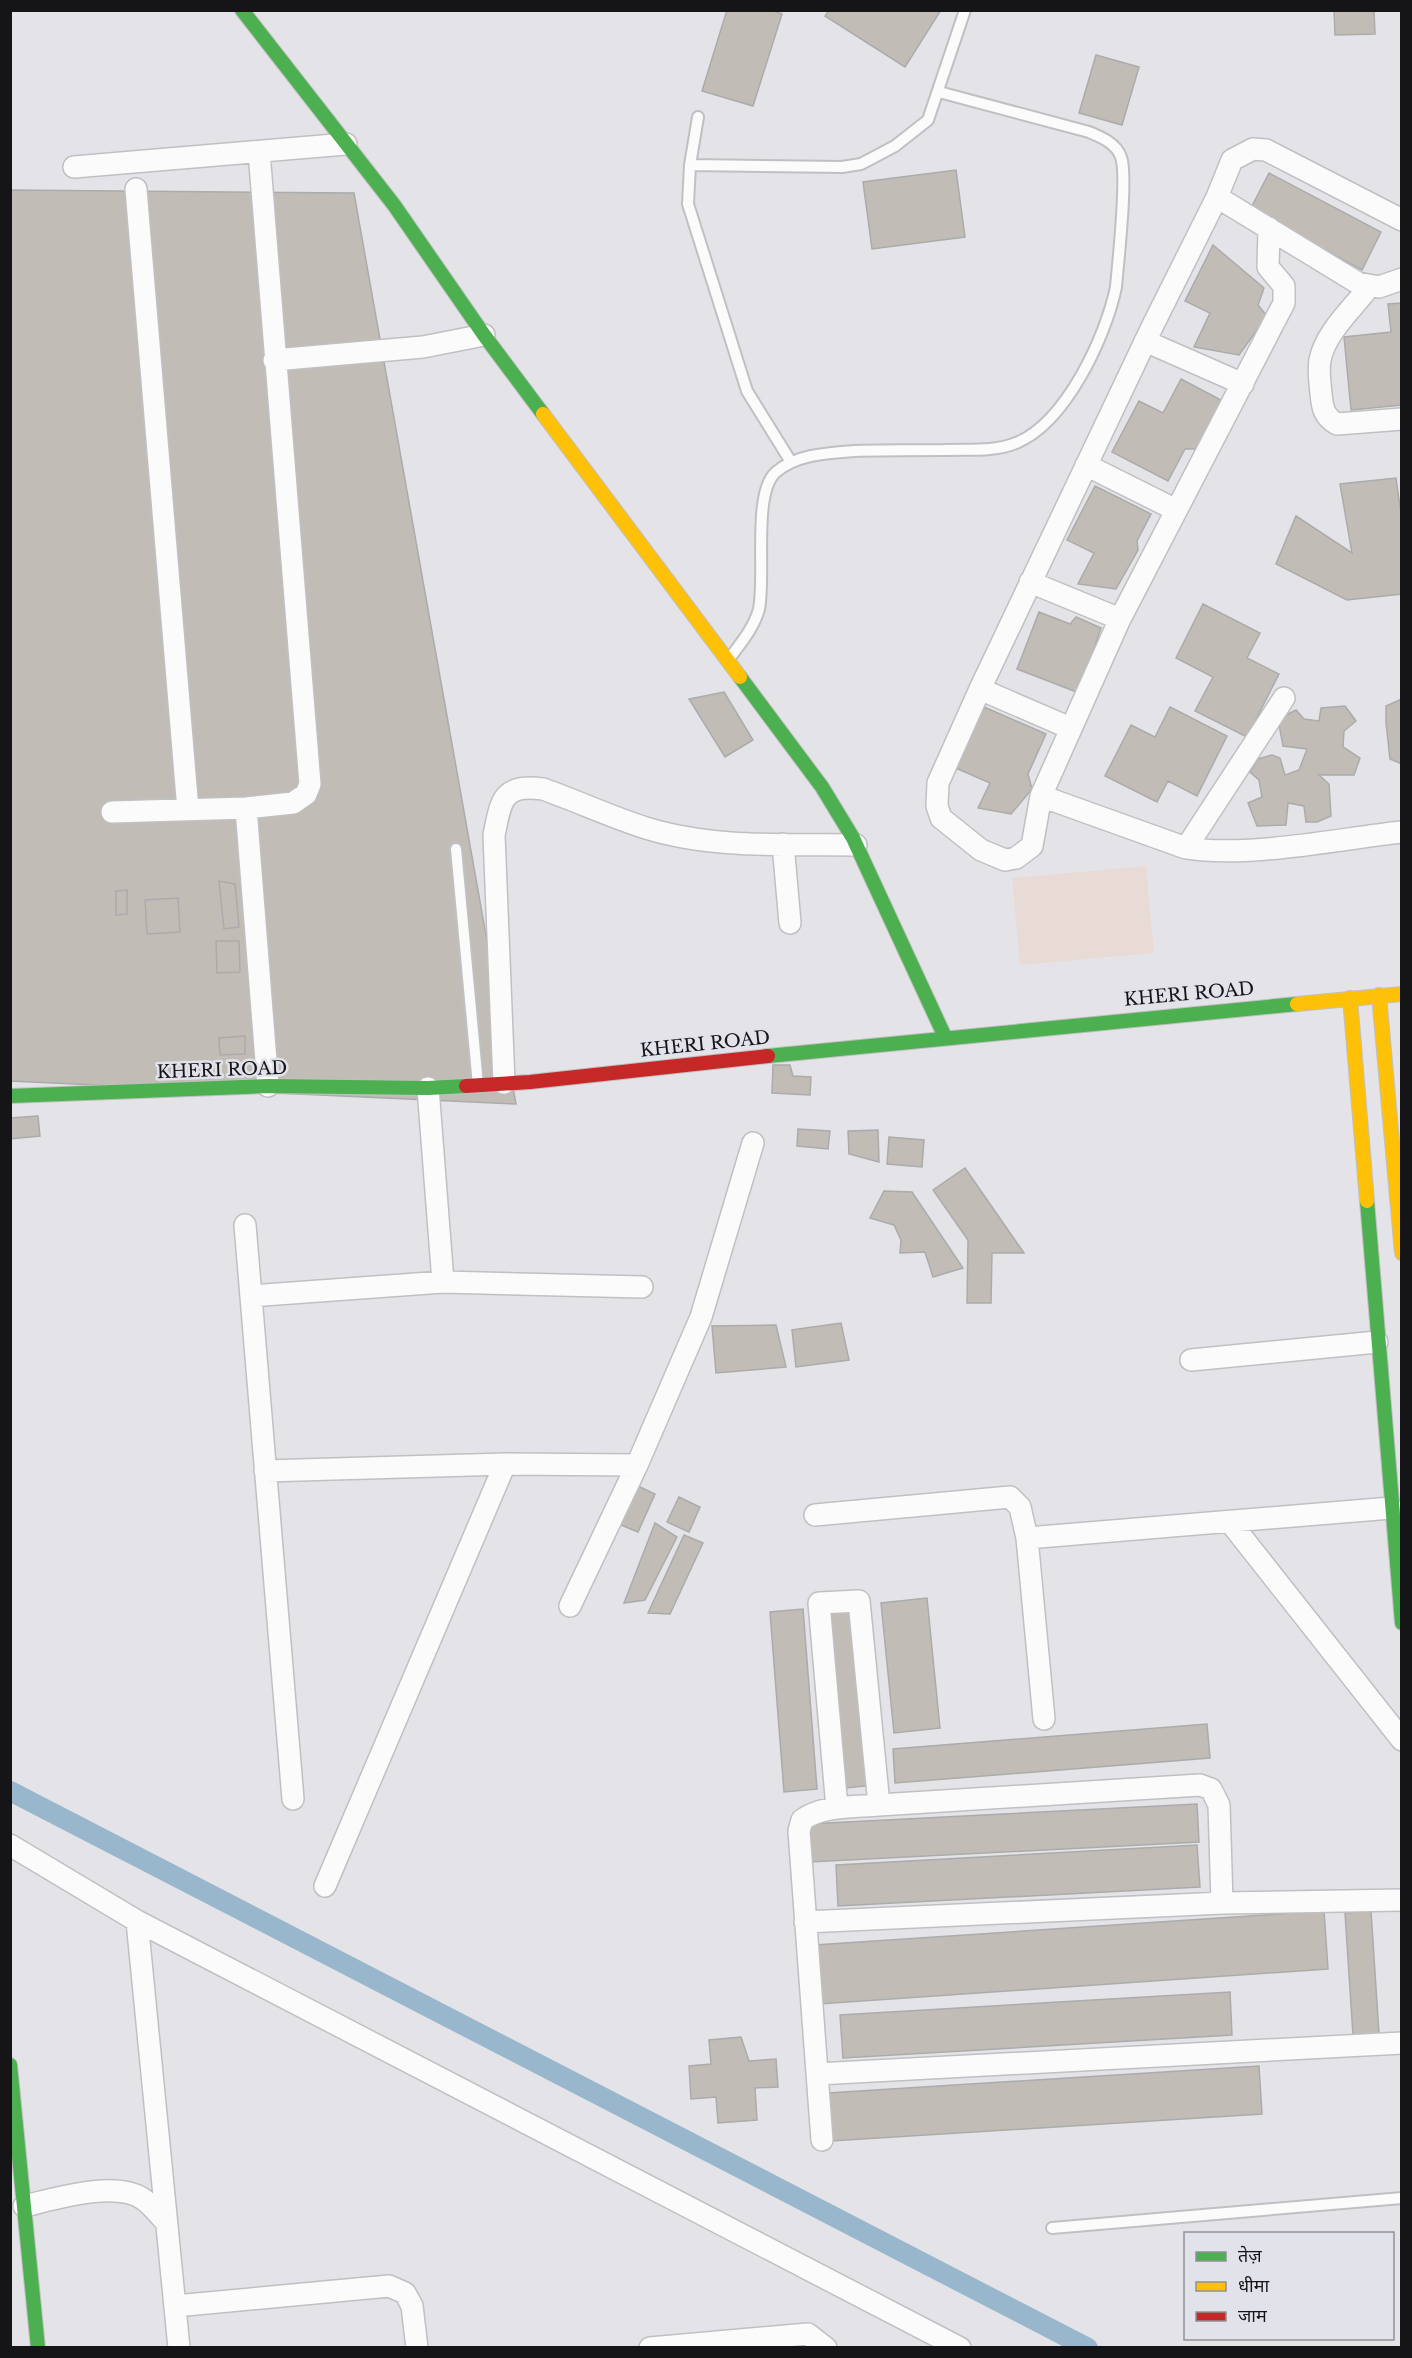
<svg xmlns="http://www.w3.org/2000/svg" width="1412" height="2358" font-family="'Libre Baskerville','Noto Sans Devanagari',serif">
	<rect width="100%" height="100%" fill="#e4e4e8"/>
	<path fill="#e8dbd6" d="M1146,866l8,87 -134,12 -8,-87z"/>
	<g fill="none" stroke-linecap="round" stroke-linejoin="round">
		<path stroke="#98b6cc" stroke-width="20" d="M10,1791l1078,557"/>
	</g>
	<path fill="#c2bcb6" stroke="#ababac" stroke-width="1.5" d="M727,10h44l11,4 -29,92 -51,-15z
		M829,10h112l-36,57 -80,-51z
		M1334,10h40l1,24 -40,1z
		M1096,55l43,12 -17,58 -43,-12z
		M956,170l9,67 -93,12 -9,-67z
		M1269,173l112,59 -19,38 -112,-60z
		M10,190l344,3 162,911 -506,-23z
		M1213,245l51,43 -6,17 9,11 -28,39 -45,-8 16,-34 -25,-12z
		M1402,303v102l-51,5 -7,-73 47,-5 -3,-28z
		M1181,379l40,21 -24,49h-12l-17,32 -56,-29 27,-51 24,12z
		M1396,478l6,43v73l-55,6 -71,-36 20,-48 56,37 -12,-69z
		M1095,486l56,28 -14,27 1,9 -22,39 -38,-5 16,-31 -27,-13z
		M1203,604l57,29 -13,25 32,16 -32,63 -52,-26 18,-34 -37,-19z
		M1039,612l31,12 6,-7 25,11 -22,65 -62,-24z
		M724,692l29,48 -28,17 -36,-58z
		M1402,699v65l-12,-5 -4,-36v-17z
		M1345,706l11,15 -12,10 -1,16 17,11 -6,17h-35l10,9 2,32 -14,6h-11l-2,-16 -16,-3 -2,22 -29,1 -9,-23 14,-6 -3,-17 -9,-8 8,-13 14,-4 8,3 5,17 14,-5 8,-21 -24,-3 -5,-27 18,-9 8,9 15,2 2,-13z
		M984,707l62,27 -18,40 4,15 -21,25 -33,-6 12,-25 -34,-15z
		M1170,707l57,29 -30,60 -29,-15 -11,21 -52,-26 26,-51 24,12z
		M219,881l16,3 4,43 -15,2z
		M127,890v24l-11,1v-24z
		M178,898l2,34 -33,2 -2,-34z
		M216,941h23l1,31 -23,1z
		M245,1036v18l-25,1 -1,-17z
		M773,1065h17l3,11 18,1 -1,18 -38,-2z
		M38,1116l2,20 -30,3v-21z
		M798,1129l32,2 -2,18 -31,-3z
		M878,1130l1,32 -30,-8 -1,-23z
		M889,1137l35,3 -2,27 -35,-3z
		M965,1168l59,85h-32l-1,50h-24l1,-63 -35,-50z
		M884,1191l28,1 51,76 -30,9 -8,-25 -25,1 1,-13 -7,-15 -24,-7z
		M841,1323l8,37 -53,7 -4,-37z
		M776,1325l10,42 -70,6 -4,-47z
		M638,1486l17,8 -17,38 -17,-7z
		M679,1497l21,10 -11,25 -22,-10z
		M655,1523l22,14 -32,63 -21,3z
		M684,1535l19,8 -33,71 -22,-1z
		M927,1598l13,130 -46,5 -13,-130z
		M856,1605l18,180 -28,3 -17,-180z
		M803,1609l14,180 -33,3 -14,-180z
		M1207,1724l3,34 -315,25 -2,-34z
		M1197,1804l2,38 -389,20 -2,-38z
		M1197,1845l3,42 -362,19 -2,-41z
		M1324,1911l4,58 -509,35 -4,-59z
		M1371,1911l8,123 -26,1 -8,-122z
		M1230,1992l2,43 -389,23 -3,-43z
		M741,2037l8,24 27,-2 2,28 -23,1 2,32 -39,3 -2,-26 -25,2 -2,-33 22,-2 -2,-24z
		M1259,2066l3,48 -431,27 -3,-48z"/>
	<g fill="none" stroke-linecap="round" stroke-linejoin="round">
		<defs>
			<path id="lane" d="M698,117l-8,48 -2,39 59,187 44,71
				M690,165l152,2 19,-3 34,-18 33,-26 37,-110
				M729,659c11,-15 25,-31 30,-50 7,-34 -7,-116 17,-137 21,-18 52,-19 78,-21 30,-1 60,-1 90,-1 24,-1 50,2 72,-7 50,-20 90,-107 100,-156 2,-25 12,-111 5,-130 -5,-14 -20,-20 -32,-25l-150,-40
				M456,849l22,236
				M1052,2228l350,-30"/>
			<path id="street" d="M74,167l272,-23
				M136,189l52,621
				M1217,197l141,86 21,4 23,-8
				M1269,228l-1,39 16,19v17l-165,318 -78,175 -9,50 -16,12 -11,2 -24,-10 -40,-32 -4,-12 1,-23 42,-94 173,-364 64,-128 15,-37 21,-11 13,1 136,70
				M1369,287c-16,21 -44,46 -49,73 -2,11 0,23 1,33 1,14 3,24 16,31l65,-5
				M1145,341l98,43
				M274,360l149,-13 61,-12
				M1086,465l90,45
				M1030,582l90,37
				M980,689l90,39
				M1041,796l145,52c62,10 151,-9 216,-16
				M246,808l22,278
				M112,812l134,-4 47,-5 13,-9 4,-10 -51,-632
				M783,844l7,79
				M1186,848l98,-150
				M504,1083l-10,-248c7,-34 8,-52 49,-46 34,12 68,28 103,39 67,21 142,16 210,17
				M428,1088l15,194
				M245,1225l48,574
				M251,1296l192,-14 199,5
				M1191,1360l186,-18
				M265,1471l240,-7 132,1
				M815,1515l195,-18 10,10 7,31
				M1230,1522l172,218
				M570,1606l67,-141 64,-148 52,-174
				M1044,1719l-17,-181 364,-30
				M837,1808l-18,-205 40,-2 20,204
				M10,1845l127,76 823,427
				M325,1886l180,-422
				M137,1921l42,427
				M805,1922l417,-19 180,-3
				M817,2074l585,-31
				M822,2140l-23,-309 3,-11c20,-15 53,-13 77,-15l321,-20 11,4 8,16 3,98
				M24,2206c31,-7 91,-26 119,-7 9,6 16,16 23,23
				M175,2306l214,-20 16,7 7,13 5,42
				M650,2348l158,-14 18,14"/>
			<path id="fast" d="M242,10l152,195 90,130 59,79
				M740,677l82,110 31,51 92,199
				M768,1056l529,-52
				M10,1096l258,-10 160,2 38,-2
				M1367,1201l35,422
				M10,2065l28,283"/>
			<path id="slow" d="M543,414l197,263
				M1379,995l23,258
				M1350,998l17,203
				M1297,1004l105,-10"/>
			<path id="jam" d="M466,1086l64,-4 238,-26"/>
		</defs>
		<use href="#lane" stroke="#c0c0c3" stroke-width="14"/>
		<use href="#street" stroke="#c0c0c3" stroke-width="24"/>
		<use href="#fast" stroke="#c0c0c3" stroke-width="16"/>
		<use href="#slow" stroke="#c0c0c3" stroke-width="16"/>
		<use href="#jam" stroke="#c0c0c3" stroke-width="16"/>
		<use href="#lane" stroke="#fbfbfc" stroke-width="10"/>
		<use href="#street" stroke="#fbfbfc" stroke-width="21"/>
		<use href="#fast" stroke="#4caf50" stroke-width="14"/>
		<use href="#slow" stroke="#ffc107" stroke-width="14"/>
		<use href="#jam" stroke="#c62828" stroke-width="14"/>
	</g>
	<g text-anchor="middle" dominant-baseline="central" stroke-width="5" stroke-linejoin="round" paint-order="stroke">
		<g font-size="18" fill="#151518" stroke="#e2e2ea">
			<text transform="translate(1189 994) rotate(-5)">KHERI ROAD</text>
			<text transform="translate(705 1044) rotate(-6)">KHERI ROAD</text>
			<text transform="translate(222 1070) rotate(-2)">KHERI ROAD</text>
		</g>
	</g>
	<rect width="1412" height="2358" fill="none" stroke="#151518" stroke-width="24"/>
	<rect x="1184" y="2232" width="210" height="108" fill="#e2e2ea" stroke="#909096" stroke-width="1.5"/>
	<rect x="1196" y="2252" width="30" height="9" fill="#4caf50" stroke="#909096" stroke-width="1.5"/>
	<text x="1238" y="2262" font-size="18" fill="#151518">तेज़</text>
	<rect x="1196" y="2282" width="30" height="9" fill="#ffc107" stroke="#909096" stroke-width="1.5"/>
	<text x="1238" y="2292" font-size="18" fill="#151518">धीमा</text>
	<rect x="1196" y="2312" width="30" height="9" fill="#c62828" stroke="#909096" stroke-width="1.5"/>
	<text x="1238" y="2322" font-size="18" fill="#151518">जाम</text>
</svg>
